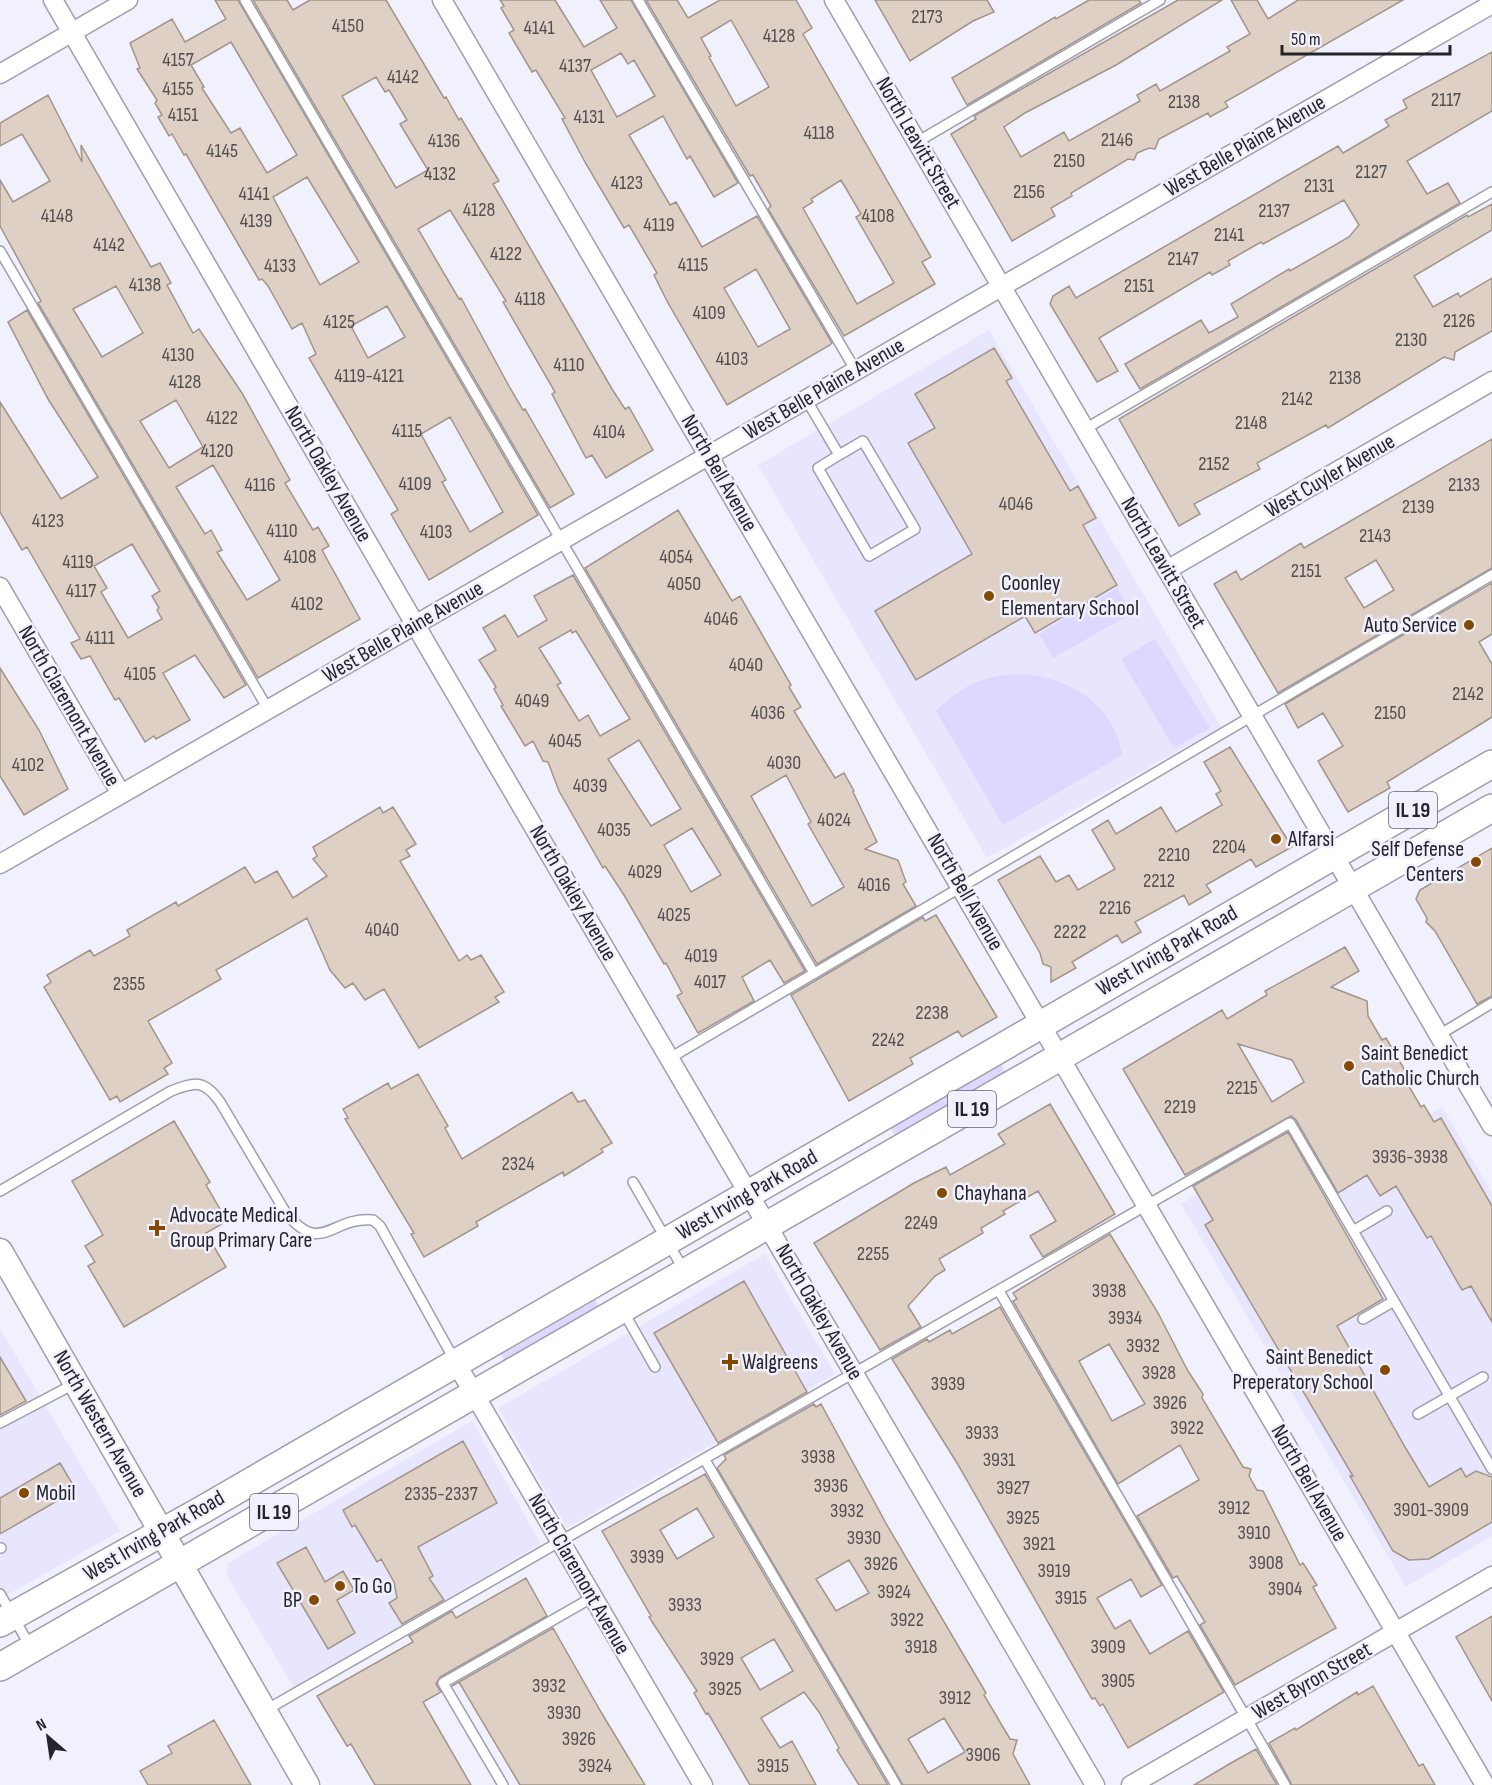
<svg xmlns="http://www.w3.org/2000/svg" width="1492" height="1785" font-family="'Sofia Sans Condensed',sans-serif">
	<rect width="100%" height="100%" fill="#f1f0fd"/>
	<path fill="#e8e6fe" d="M989,330l232,397 -234,131 -229,-393z
		M1442,1107l50,86v343l-86,51 -225,-383 130,-74 22,39z
		M765,1254l70,120 -268,154 -69,-120z
		M0,1329l120,202 -120,68z
		M472,1421l69,123 -247,144 -67,-112 1,-13z"/>
	<path fill="#dcd8ff" d="M1117,588l15,25 -79,45 -14,-24z
		M1155,639l55,89 -36,20 -53,-89z
		M1025,674c46,5 90,31 97,81l-119,70 -67,-114c27,-27 51,-37 89,-37z
		M1000,1063l7,12 -111,63 -6,-11z
		M594,1298l5,9 -93,57 -6,-12z"/>
	<path fill="#ded0c4" stroke="#a19489" stroke-width="1.5" fill-rule="evenodd" d="M215,0h23l300,515 -109,65 -38,-66 7,-4 -89,-152 7,-4 -14,-31 -10,6 -24,-43 -6,-7 -3,1 -73,-126 -2,1 -12,-21 -3,2 -11,-19 4,-2 -7,-12 2,-3 -20,-31 3,-1 -10,-25 42,-24 13,23 41,-23zM231,42l66,113 -30,18 -27,-45 -9,5 -29,-45 2,-1 -13,-22zM307,177l52,85 -39,23 -47,-88zM387,306l18,31 -37,21 -17,-32zM450,417l53,95 -33,20 -28,-50 4,-2 -25,-46z
		M253,0h34l6,10 17,-10h76l58,98 2,-1 13,23 2,-2 27,45 11,18 -6,3 119,205 13,20 4,-2 24,43 -47,28 -14,-23 -6,3 -34,-64 3,-2 -52,-90 3,-1 -56,-91 -32,19 41,70 2,-1 49,90 13,22 2,-1 49,85 -24,14zM376,77l9,15 4,-2 18,30 -7,4 28,46 -32,18 -54,-92z
		M500,0h55l29,47 33,-19 -17,-28h31l107,183 -24,14 -24,-41 -3,3 -24,-43 -34,19 41,70 6,-3 26,45 55,-31 75,127 -2,2 -103,60 -59,-102 -14,-28 3,-2 -28,-48 -5,3 -38,-64 -24,-45 3,-1 -29,-48 -4,2 -23,-39 5,-3 -13,-22 3,-2zM621,53l7,11 6,-4 21,36 -38,21 -26,-47zM756,269l34,60 -32,18 -34,-59z
		M646,0h31l11,18 32,-18h76l16,28 -9,6 128,223 -9,5 13,22 -91,52 -76,-127 3,-3 -18,-31 -3,1zM731,20l38,67 -33,19 -27,-49 2,-1 -10,-18zM841,180l20,34 -5,3 38,66 -37,21 -54,-96 10,-6 -2,-3z
		M875,0h112l7,12 -21,9 -63,40z
		M1089,0h50l2,3 -174,102 -15,-27 103,-61 1,2z
		M1178,0h44l-106,65 -91,48 -21,14 17,30 43,-25 5,9 71,-40 -3,-6 19,-11 4,7 70,-40 -3,-4 23,-13 -19,-34h26l11,19 30,-19h105l-178,102 3,5 -18,10 -2,-4 -49,26 -4,10 -6,-1 -12,5 -3,7 -6,-1 -57,34 1,3 -21,12 4,8 -43,25 -61,-107 25,-15 -2,-3z
		M1492,52v59l-85,50 20,33 21,-11 12,20 -320,186 -15,-25 76,-44 8,13 29,-16 -7,-13 58,-35 1,2 59,-34 10,-12 -15,-25 -81,44 -2,-2 -33,19 2,4 -18,10 -2,-3 -111,66 19,33 -21,11 -47,-78 3,-8 16,-10 7,12 262,-152 5,7 46,-27 -4,-6 22,-12 -4,-8z
		M48,95l34,67 -1,-17 70,122 9,-4 11,20 -4,2 26,48 6,-4 43,64 48,87 -5,3 28,47 5,-3 11,19 -7,4 38,69 -102,59 -220,-375 3,-2 -41,-75v-46l13,22 37,-21 -28,-47 -22,12v-23zM116,286l27,47 -41,24 -29,-48zM176,400l27,47 -34,21 -29,-47zM213,465l67,115 -33,20 -30,-48 5,-2 -11,-20 -6,4 -29,-47z
		M1492,204v26l-78,46 19,31 25,-14 2,4 32,-19v53l-37,21 -1,8 -10,-3 -116,71 -2,-3 -69,38 3,6 -66,35 6,10 -21,12 -60,-107 348,-204 1,2z
		M27,310l219,375 -22,13 -29,-43 -32,18 27,47 -34,19 -2,-3 -9,6 -26,-44 -4,2 -25,-44 -9,3 -10,-16 9,-4 -53,-92 -5,3 -22,-38v-110l61,97 37,-22 -50,-78 -40,-77zM132,544l28,47 -8,5 7,12 -2,2 5,9 -34,19 -27,-46 6,-4 -13,-22z
		M994,348l18,30 -6,3 64,110 8,-5 18,32 -13,7 34,60 -82,48 -10,-17 -109,64 -41,-69 97,-57 -64,-111 27,-15 -20,-34z
		M1492,439v129l-214,125 -64,-109 22,-13 5,9 60,-37 3,5zM1376,560l18,30 -30,18 -19,-30z
		M678,510l54,91 8,-5 51,89 -2,2 12,20 -7,4 41,67 9,-5 10,18 -1,1 24,50 -12,7 33,11 8,22 -3,2 13,22 -99,58 -232,-396zM786,775l25,47 -3,2 36,63 -32,19 -61,-110z
		M573,575l232,396 -21,12 -14,-23 -28,17 12,24 -56,32 -21,-37 5,-3 -16,-30 -2,1 -40,-69 -19,-29 -2,2 -44,-77 -11,-29 -5,-1 -10,-20 -8,5 -24,-40 2,-1 -9,-16 2,-2 -17,-27 17,-10 -13,-22 22,-13 13,22 29,-17 -13,-24zM571,630l1,3 4,-2 54,88 -30,17 -12,-21 -9,6 -22,-36 4,-2 -22,-35zM639,740l42,69 -30,17 -43,-67zM692,828l29,47 -30,17 -27,-47z
		M1492,583v51l-13,8 13,22v53l-105,65 3,6 -42,24 -30,-51 25,-15 -20,-33 -25,15 -13,-24z
		M0,668l39,62 29,59 -44,26 -24,-39z
		M1230,747l62,100 -36,20 -5,-8 -45,26 5,7 -22,13 -5,-10 -49,27 6,10 -19,11 -5,-8 -45,27 4,6 -25,14v-15l-8,-3 -3,-11 -42,-73 42,-24 16,26 13,-7 9,15 37,-21 -23,-39 16,-10 8,14 45,-27 15,25 46,-27 -6,-11 5,-3 -17,-29z
		M380,807l3,6 10,-6 23,37 -10,6 4,6 -10,5 59,100 8,-6 4,5 10,-5 23,37 -9,5 4,5 -80,46 -35,-59 -19,11 -12,-17 -8,5 -15,-18 -23,-52 -91,52 5,9 -73,42 24,42 -8,5 4,6 -48,28 -3,-6 -7,4 -66,-113 7,-5 -4,-7 43,-25 4,6 36,-20 -3,-6 49,-28 2,4 67,-39 10,16 22,-12 16,27 34,-22 -14,-17 4,-3 -4,-9z
		M1492,848v148l-15,8 -42,-73 -9,-9 1,-4 -11,-19 4,-9z
		M936,915l61,102 -35,20 -4,-6 -48,27 3,6 -64,37 -58,-106 132,-78 2,4z
		M1345,947l14,24 -28,16 36,14 1,15 14,24 4,-2 21,36 -4,2 18,31 3,-2 10,17 7,-4 51,88v116l-21,-36 -9,4 -31,-54 -4,2 -31,-52 -16,10 -13,-21 -29,18 -42,-73 -5,-4 -106,59 -62,-106 99,-59 5,9 40,-24 -2,-4zM1238,1044l54,16 12,22 -32,20z
		M418,1074l30,52 -3,2 17,31 110,-67 6,10 7,-2 27,43 -11,6 2,3 -39,24 -1,-4 -87,50 2,4 -54,31 -13,-23 3,-1 -69,-114 3,-1 -5,-9 45,-26 3,6z
		M1050,1104l65,110 -72,43 -13,-21 26,-15 -18,-30 -35,20 2,3 -24,14 2,5 -44,26 6,11 -10,6 -27,30 13,21 -41,23 -66,-107 100,-60 32,-16 4,8 55,-31 -7,-10z
		M174,1121l36,61 -4,3 18,31 -5,3 3,5 -16,9 20,34 -102,60 -36,-61 7,-4 -10,-16 18,-11 -31,-54z
		M1288,1132l95,167 -46,27 68,121 24,40 32,-19 5,9 10,-6 16,6v45l-63,37 -20,1 -16,-9 -43,-75h3l-148,-251 8,-5 -20,-34z
		M1110,1234l48,79 30,58 15,23 -1,4 41,69 8,2 -2,7 8,14 6,1 37,74 3,-2 14,22 -4,2 23,41 -101,57 -35,-60 5,-3 -28,-46 -4,2 -36,-62 62,-36 -19,-35 -62,39 -105,-183 4,-2 -4,-6zM1109,1344l36,60 -33,17 -33,-60z
		M744,1281l63,111 -89,51 -64,-110z
		M1000,1307l162,278 -21,12 -10,-18 -34,19 18,31 15,-9 20,34 38,-23 36,61 -96,56 -25,-44 -3,2 -5,-8 -3,1 -135,-236 -65,-104 35,-20 2,3 21,-12 2,4z
		M0,1357l26,44 -26,14z
		M814,1404l2,3 5,-3 67,123 98,166 -2,2 26,44 7,1 -4,14 17,31h-127l-186,-317 9,-9 -2,-4zM849,1560l20,33 -33,18 -20,-32zM944,1718l21,34 -37,21 -20,-34z
		M463,1441l34,62 -79,44 15,29 -4,2 15,22 -42,24 -13,-21 8,-5 -3,-16 -13,-23 -4,3 -22,-37 -3,2 -9,-17z
		M60,1463l16,27 -76,44v-36z
		M705,1474l183,311h-29l-22,-35 2,-2 -20,-36 -15,-20 -43,26 19,30 12,-7 24,44h-66l-42,-72 -2,1 -12,-21 3,-2 -48,-74 2,-1 -49,-85zM697,1508l17,29 -37,22 -17,-29zM774,1639l19,32 -33,19 -19,-32z
		M306,1547l19,35 18,-11 11,19 -17,10 18,33 -27,16 -51,-86z
		M526,1578l21,38 -107,61 -4,7 5,8 -18,10 48,83h-96l-24,-41 -4,2 -30,-50 96,-54 -4,-6 43,-25 4,7z
		M1492,1616v85l-36,-64z
		M553,1628l48,84 44,73h-125l-61,-103 -7,4z
		M1373,1686l46,80 4,-2 12,21h-143l-23,-42 26,-15 1,2 61,-38 1,3z
		M214,1720l37,65h-103l-8,-14 32,-18 -4,-7z
		M1256,1749l21,36h-83l37,-22z"/>
	<g fill="none" stroke-linecap="round" stroke-linejoin="round">
		<defs>
			<path id="lane" d="M245,0l569,973
				M638,0l218,371
				M917,142l243,-142
				M0,251l268,458
				M806,399l33,56 -21,13 51,88 46,-27 -52,-88 -24,14
				M1085,429l407,-237
				M1439,1035l53,-32
				M670,1058l822,-483
				M633,1182l52,90
				M0,1191l171,-100c24,-9 33,-12 49,11l66,111c36,44 45,3 87,7l7,6 75,135
				M1353,1231l34,-20
				M999,1291l286,494
				M623,1311l32,56
				M1363,1319l31,-18
				M1418,1414l65,-37
				M0,1423l76,-40
				M705,1460l191,325
				M0,1548h1
				M0,1594l30,52
				M266,1710l1024,-587 202,346
				M503,1785l-60,-102 150,-86"/>
			<path id="street" d="M53,0l377,650 665,1135
				M442,0l1043,1785
				M834,0l658,1126
				M0,74l128,-74
				M1167,570l325,-189
				M0,587l121,207
				M0,864l1492,-860
				M456,1363l247,422
				M1131,1785l361,-209"/>
			<path id="secondary" d="M0,1251l307,534"/>
			<path id="primary" d="M0,1623l202,-113 1290,-746
				M0,1667l1492,-859"/>
		</defs>
		<use href="#lane" stroke="#9f9ead" stroke-width="12"/>
		<use href="#street" stroke="#9f9ead" stroke-width="21"/>
		<use href="#secondary" stroke="#9f9ead" stroke-width="27"/>
		<use href="#primary" stroke="#9f9ead" stroke-width="30"/>
		<use href="#lane" stroke="#fff" stroke-width="9"/>
		<use href="#street" stroke="#fff" stroke-width="18"/>
		<use href="#secondary" stroke="#fff" stroke-width="24"/>
		<use href="#primary" stroke="#fff" stroke-width="27"/>
	</g>
	<g fill="#854a01" stroke="#f1f0fd" stroke-width="2">
		<circle cx="989" cy="596" r="6"/>
		<circle cx="1469" cy="625" r="6"/>
		<circle cx="1276" cy="839" r="6"/>
		<circle cx="1476" cy="862" r="6"/>
		<circle cx="1349" cy="1066" r="6"/>
		<circle cx="942" cy="1193" r="6"/>
		<path d="M154 1219h6v6h6v6h-6v6h-6v-6h-6v-6h6z"/>
		<path d="M727 1353h6v6h6v6h-6v6h-6v-6h-6v-6h6z"/>
		<circle cx="1385" cy="1370" r="6"/>
		<circle cx="24" cy="1493" r="6"/>
		<circle cx="340" cy="1586" r="6"/>
		<circle cx="314" cy="1600" r="6"/>
	</g>
	<g text-anchor="middle" dominant-baseline="central" stroke-width="5" stroke-linejoin="round" paint-order="stroke">
		<g font-size="20" fill="#534f50">
			<text x="927" y="17">2173</text>
			<text x="348" y="26">4150</text>
			<text x="539" y="28">4141</text>
			<text x="779" y="36">4128</text>
			<text x="178" y="60">4157</text>
			<text x="575" y="66">4137</text>
			<text x="403" y="77">4142</text>
			<text x="178" y="89">4155</text>
			<text x="1446" y="100">2117</text>
			<text x="1184" y="102">2138</text>
			<text x="183" y="115">4151</text>
			<text x="589" y="117">4131</text>
			<text x="819" y="133">4118</text>
			<text x="1117" y="140">2146</text>
			<text x="444" y="141">4136</text>
			<text x="222" y="151">4145</text>
			<text x="1069" y="161">2150</text>
			<text x="1371" y="172">2127</text>
			<text x="440" y="174">4132</text>
			<text x="627" y="183">4123</text>
			<text x="1319" y="186">2131</text>
			<text x="1029" y="192">2156</text>
			<text x="254" y="194">4141</text>
			<text x="479" y="210">4128</text>
			<text x="1274" y="211">2137</text>
			<text x="57" y="216">4148</text>
			<text x="878" y="216">4108</text>
			<text x="256" y="221">4139</text>
			<text x="659" y="225">4119</text>
			<text x="1229" y="235">2141</text>
			<text x="109" y="245">4142</text>
			<text x="506" y="254">4122</text>
			<text x="1183" y="259">2147</text>
			<text x="693" y="265">4115</text>
			<text x="280" y="266">4133</text>
			<text x="145" y="285">4138</text>
			<text x="1139" y="286">2151</text>
			<text x="530" y="299">4118</text>
			<text x="709" y="313">4109</text>
			<text x="1459" y="321">2126</text>
			<text x="339" y="322">4125</text>
			<text x="1411" y="340">2130</text>
			<text x="178" y="355">4130</text>
			<text x="732" y="359">4103</text>
			<text x="569" y="365">4110</text>
			<text x="369" y="376">4119-4121</text>
			<text x="1345" y="378">2138</text>
			<text x="185" y="382">4128</text>
			<text x="1297" y="399">2142</text>
			<text x="222" y="418">4122</text>
			<text x="1251" y="423">2148</text>
			<text x="407" y="431">4115</text>
			<text x="609" y="432">4104</text>
			<text x="217" y="451">4120</text>
			<text x="1214" y="464">2152</text>
			<text x="415" y="484">4109</text>
			<text x="260" y="485">4116</text>
			<text x="1464" y="485">2133</text>
			<text x="1016" y="504">4046</text>
			<text x="1418" y="507">2139</text>
			<text x="48" y="521">4123</text>
			<text x="282" y="531">4110</text>
			<text x="436" y="532">4103</text>
			<text x="1375" y="536">2143</text>
			<text x="300" y="557">4108</text>
			<text x="676" y="557">4054</text>
			<text x="78" y="562">4119</text>
			<text x="1306" y="571">2151</text>
			<text x="684" y="584">4050</text>
			<text x="81" y="591">4117</text>
			<text x="307" y="604">4102</text>
			<text x="721" y="619">4046</text>
			<text x="100" y="638">4111</text>
			<text x="746" y="665">4040</text>
			<text x="140" y="674">4105</text>
			<text x="1468" y="694">2142</text>
			<text x="532" y="701">4049</text>
			<text x="768" y="713">4036</text>
			<text x="1390" y="713">2150</text>
			<text x="565" y="741">4045</text>
			<text x="784" y="763">4030</text>
			<text x="28" y="765">4102</text>
			<text x="590" y="786">4039</text>
			<text x="834" y="820">4024</text>
			<text x="614" y="830">4035</text>
			<text x="1229" y="847">2204</text>
			<text x="1174" y="855">2210</text>
			<text x="645" y="872">4029</text>
			<text x="1159" y="881">2212</text>
			<text x="874" y="885">4016</text>
			<text x="1115" y="908">2216</text>
			<text x="674" y="915">4025</text>
			<text x="382" y="930">4040</text>
			<text x="1070" y="932">2222</text>
			<text x="701" y="956">4019</text>
			<text x="710" y="982">4017</text>
			<text x="129" y="984">2355</text>
			<text x="932" y="1013">2238</text>
			<text x="888" y="1040">2242</text>
			<text x="1242" y="1088">2215</text>
			<text x="1180" y="1107">2219</text>
			<text x="1410" y="1157">3936-3938</text>
			<text x="518" y="1164">2324</text>
			<text x="921" y="1223">2249</text>
			<text x="873" y="1254">2255</text>
			<text x="1109" y="1291">3938</text>
			<text x="1125" y="1318">3934</text>
			<text x="1143" y="1346">3932</text>
			<text x="1159" y="1373">3928</text>
			<text x="948" y="1384">3939</text>
			<text x="1170" y="1403">3926</text>
			<text x="1187" y="1428">3922</text>
			<text x="982" y="1433">3933</text>
			<text x="818" y="1457">3938</text>
			<text x="999" y="1460">3931</text>
			<text x="831" y="1486">3936</text>
			<text x="1013" y="1488">3927</text>
			<text x="441" y="1494">2335-2337</text>
			<text x="1234" y="1508">3912</text>
			<text x="1431" y="1510">3901-3909</text>
			<text x="847" y="1511">3932</text>
			<text x="1023" y="1518">3925</text>
			<text x="1254" y="1533">3910</text>
			<text x="864" y="1538">3930</text>
			<text x="1039" y="1544">3921</text>
			<text x="647" y="1557">3939</text>
			<text x="1266" y="1563">3908</text>
			<text x="881" y="1564">3926</text>
			<text x="1054" y="1571">3919</text>
			<text x="1285" y="1589">3904</text>
			<text x="894" y="1592">3924</text>
			<text x="1071" y="1598">3915</text>
			<text x="685" y="1605">3933</text>
			<text x="907" y="1620">3922</text>
			<text x="921" y="1647">3918</text>
			<text x="1108" y="1647">3909</text>
			<text x="717" y="1659">3929</text>
			<text x="1118" y="1681">3905</text>
			<text x="549" y="1686">3932</text>
			<text x="725" y="1689">3925</text>
			<text x="955" y="1698">3912</text>
			<text x="564" y="1713">3930</text>
			<text x="579" y="1739">3926</text>
			<text x="983" y="1755">3906</text>
			<text x="595" y="1766">3924</text>
			<text x="773" y="1766">3915</text>
		</g>
		<g fill="#f1f0fd" stroke="#626169" stroke-width="1.5">
			<rect x="1389" y="792" width="48" height="36" rx="4.5"/>
			<rect x="948" y="1091" width="48" height="36" rx="4.5"/>
			<rect x="250" y="1494" width="48" height="36" rx="4.5"/>
		</g>
		<g font-size="21" font-weight="bold" fill="#25242a">
			<text x="1413" y="810">IL 19</text>
			<text x="972" y="1109">IL 19</text>
			<text x="274" y="1512">IL 19</text>
		</g>
		<g font-size="22" fill="#25242a" stroke="#f1f0fd">
			<text transform="translate(918 143) rotate(60)">North Leavitt Street</text>
			<text transform="translate(1245 146) rotate(-30)">West Belle Plaine Avenue</text>
			<text transform="translate(824 389) rotate(-30)">West Belle Plaine Avenue</text>
			<text transform="translate(719 473) rotate(60)">North Bell Avenue</text>
			<text transform="translate(328 474) rotate(60)">North Oakley Avenue</text>
			<text transform="translate(1330 476) rotate(-30)">West Cuyler Avenue</text>
			<text transform="translate(1163 563) rotate(60)">North Leavitt Street</text>
			<text transform="translate(403 632) rotate(-30)">West Belle Plaine Avenue</text>
			<text transform="translate(69 706) rotate(60)">North Claremont Avenue</text>
			<text transform="translate(965 892) rotate(60)">North Bell Avenue</text>
			<text transform="translate(573 893) rotate(60)">North Oakley Avenue</text>
			<text transform="translate(1167 951) rotate(-30)">West Irving Park Road</text>
			<text transform="translate(747 1195) rotate(-30)">West Irving Park Road</text>
			<text transform="translate(819 1312) rotate(60)">North Oakley Avenue</text>
			<text transform="translate(100 1424) rotate(60)">North Western Avenue</text>
			<text transform="translate(1309 1483) rotate(60)">North Bell Avenue</text>
			<text transform="translate(154 1536) rotate(-30)">West Irving Park Road</text>
			<text transform="translate(579 1574) rotate(60)">North Claremont Avenue</text>
			<text transform="translate(1312 1681) rotate(-30)">West Byron Street</text>
		</g>
		<g font-size="22" fill="#25242a" stroke="#f1f0fd" text-anchor="start">
			<text x="1001" y="583">Coonley<tspan x="1001" dy="25">Elementary School</tspan></text>
			<text x="1457" y="625" text-anchor="end">Auto Service</text>
			<text x="1288" y="839">Alfarsi</text>
			<text x="1464" y="849" text-anchor="end">Self Defense<tspan x="1464" dy="25">Centers</tspan></text>
			<text x="1361" y="1053">Saint Benedict<tspan x="1361" dy="25">Catholic Church</tspan></text>
			<text x="954" y="1193">Chayhana</text>
			<text x="170" y="1215">Advocate Medical<tspan x="170" dy="25">Group Primary Care</tspan></text>
			<text x="1373" y="1357" text-anchor="end">Saint Benedict<tspan x="1373" dy="25">Preperatory School</tspan></text>
			<text x="742" y="1362">Walgreens</text>
			<text x="36" y="1493">Mobil</text>
			<text x="352" y="1586">To Go</text>
			<text x="302" y="1600" text-anchor="end">BP</text>
		</g>
	</g>
	<g transform="translate(48 1737) rotate(331)" stroke="#f1f0fd" stroke-width="4.5" paint-order="stroke">
	<path d="M0-4.5L10 22L0 15L-10 22Z" fill="#25242a"/>
	<text y="-9" font-size="16" font-weight="bold" text-anchor="middle" fill="#25242a">N</text>
	</g>
	<path d="M1282 45v9h168v-9" fill="none" stroke="#25242a" stroke-width="3"/>
	<text x="1291" y="45" font-size="18" fill="#25242a" stroke="#f1f0fd" stroke-width="4.5" paint-order="stroke">50 m</text>
</svg>
